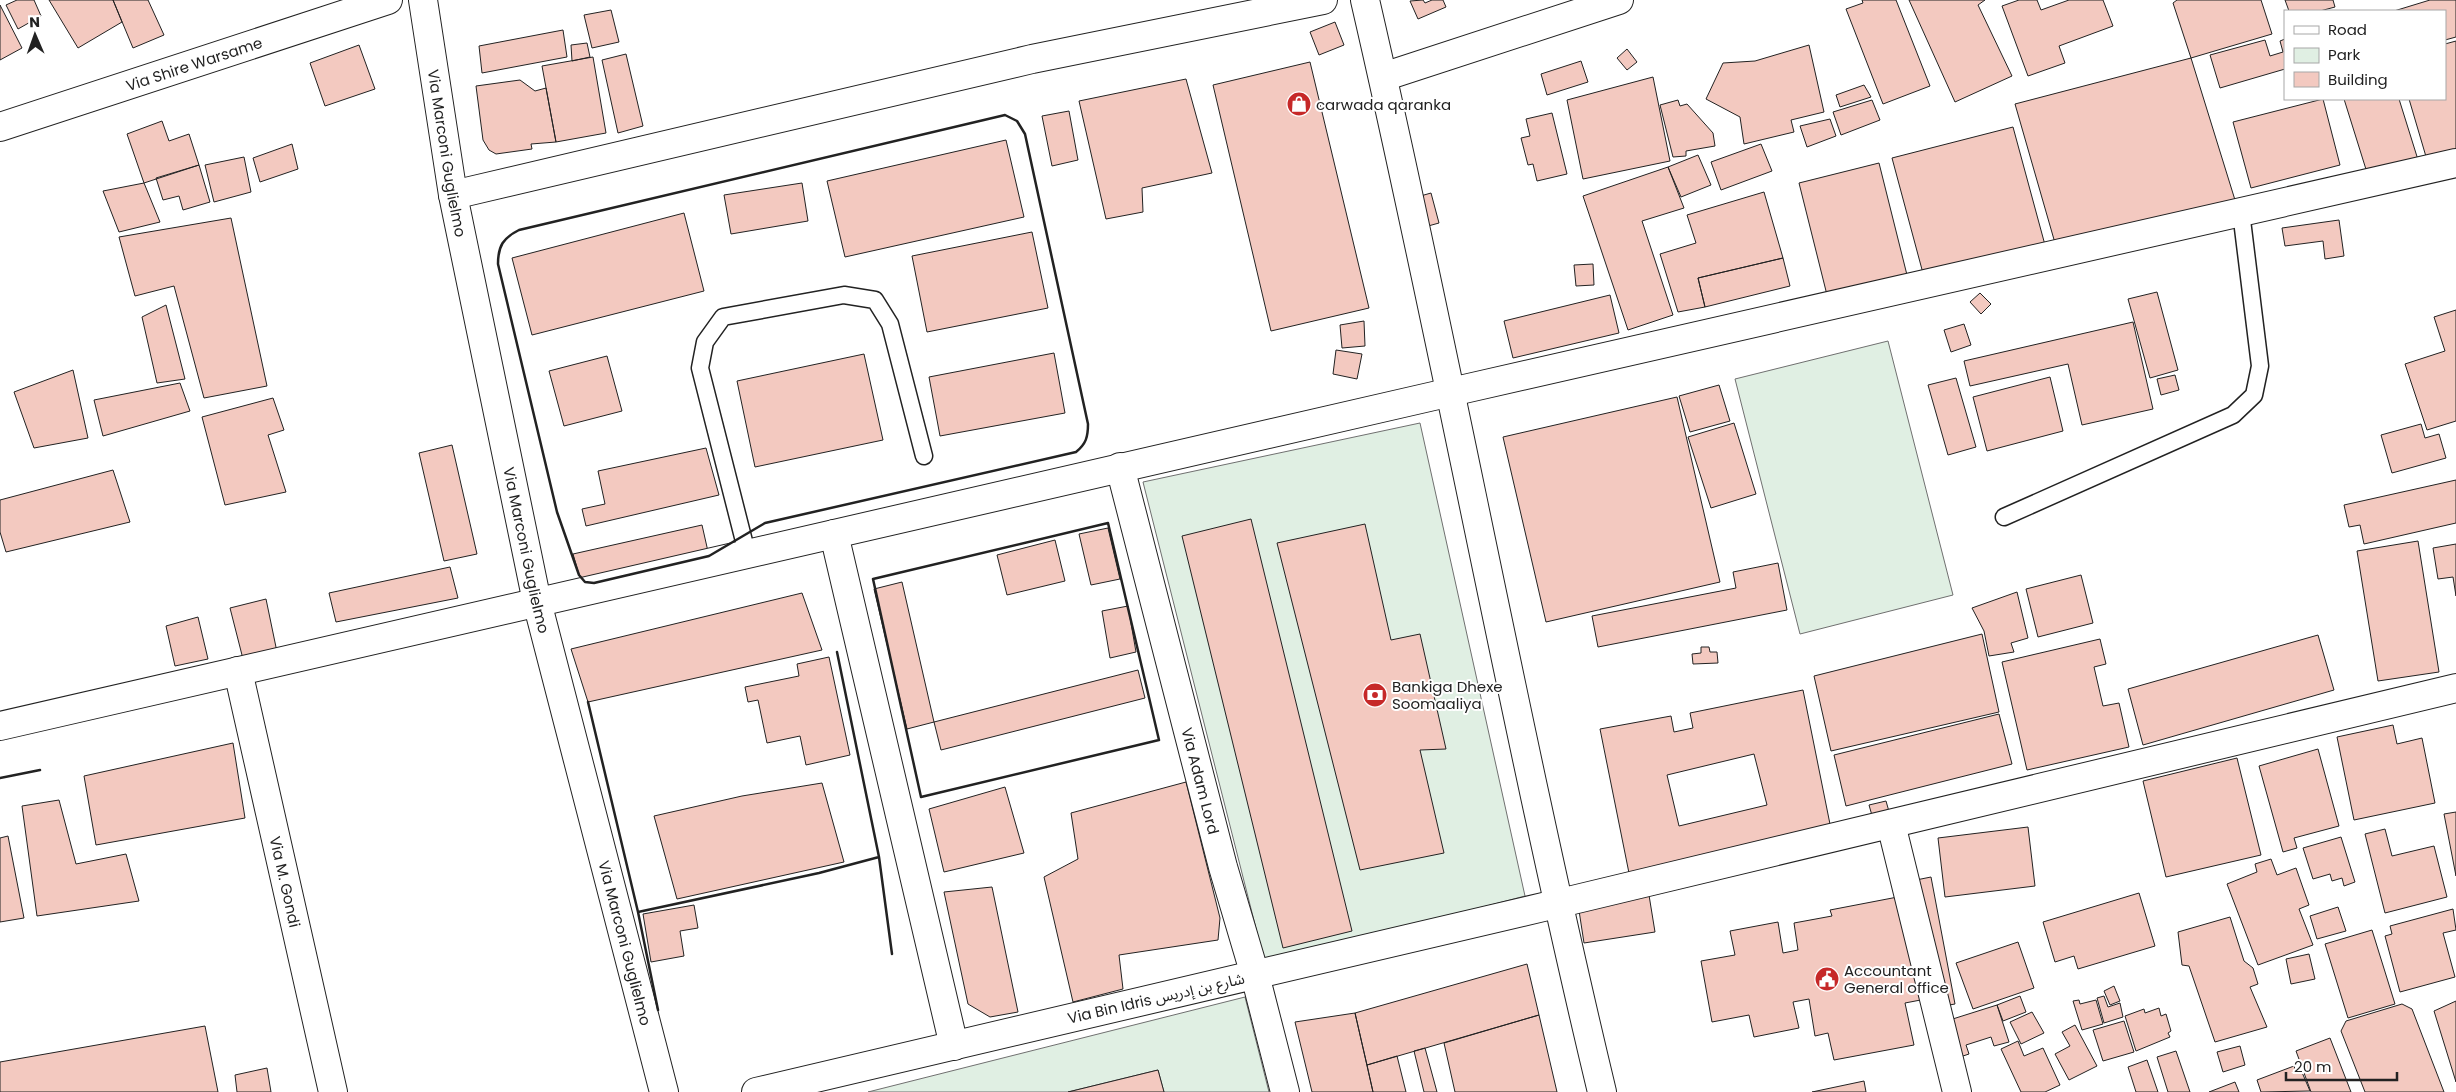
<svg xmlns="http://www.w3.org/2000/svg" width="2456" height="1092" font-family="Poppins,'Noto Sans Arabic',sans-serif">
	<rect width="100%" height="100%" fill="#fff"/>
	<path fill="#e0efe3" stroke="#6f6f6f" d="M1888,341l65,254 -153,39 -65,-255z
		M1420,423l105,473 -260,68 -122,-482z
		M1245,997l24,95h-105l-6,-22 -90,22h-200z"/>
	<path fill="#f3c9c0" stroke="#222" fill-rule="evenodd" d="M17,0h17l7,16 -23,13 -12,-24z
		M49,0h64l9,22 -44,26z
		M113,0h35l16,35 -31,13z
		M1423,0l2,3 7,-3h11l3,7 -28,12 -8,-18z
		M1862,0h34l34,86 -47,18 -37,-95 17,-6z
		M1909,0h76l-7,5 34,71 -57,26z
		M2019,0h18l4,10 28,-10h34l10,26 -54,20 6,17 -37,13 -26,-70z
		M2177,0h84l11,34 -81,24 -18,-55z
		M2285,0h48l2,7 -15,4h-31z
		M2430,0h26v37l-11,3v-29h-51z
		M0,5l22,43 -22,12z
		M611,10l8,32 -27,6 -8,-33z
		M1335,22l9,23 -25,10 -9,-23z
		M563,30l4,27 -85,16 -3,-27z
		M2285,39v30l-65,19 -10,-33 55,-15 5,16 13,-4 -3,-11z
		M2456,41v110l-29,9 -18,-61h36v-55z
		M587,43l3,14 -18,4 -1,-16z
		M359,45l16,44 -50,17 -15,-43z
		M1809,45l15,67 -33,8 3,12 -50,12 -4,-27 -34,-18 17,-36 32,-2z
		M1627,49l10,13 -10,8 -10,-12z
		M626,54l17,72 -25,7 -16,-73z
		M593,57l13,76 -50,9 -14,-76z
		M2191,58l44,142 -178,50 -42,-146z
		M1581,61l7,21 -41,13 -6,-21z
		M1310,62l59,246 -98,23 -58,-246z
		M1653,77l17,84 -87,18 -16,-79z
		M1186,79l26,94 -70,15 1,24 -37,7 -27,-118z
		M520,80l15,11 11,-3 10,54 -25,2 1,5 -36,5 -7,-4 -6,-10 -7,-54z
		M1864,85l7,12 -31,10 -4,-12z
		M2323,99l17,66 -89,23 -18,-66z
		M2344,99h55l20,64 -50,16z
		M1678,100l2,6 7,-2 26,29 2,13 -29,5v5l-13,1 -13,-52z
		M1872,100l8,20 -39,15 -8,-23z
		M1069,111l9,49 -26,6 -10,-50z
		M1552,113l15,61 -30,7 -4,-17 -5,1 -7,-27 9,-2 -4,-17z
		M1830,119l6,17 -29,11 -7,-21z
		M162,121l7,20 20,-7 10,31 -55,18 -17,-49z
		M2013,127l32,118 -121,32 -32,-119z
		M1006,140l18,77 -179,40 -18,-76z
		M292,144l6,25 -38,13 -7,-24z
		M1761,144l11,27 -51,19 -10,-28z
		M1698,155l13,30 -30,12 -13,-30z
		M244,157l7,35 -37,10 -9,-37z
		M1879,163l29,116 -80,20 -29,-116z
		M199,165l11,37 -27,8 -4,-14 -16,4 -7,-22z
		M1668,167l16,41 -42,13 31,94 -45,15 -45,-134z
		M144,183l16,39 -41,10 -16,-41z
		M802,183l6,38 -77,13 -7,-39z
		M1764,192l19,66 -85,20 7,29 -27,5 -18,-58 36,-11 -9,-28z
		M1431,193l8,30 -29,8 -7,-30z
		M684,213l20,78 -172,44 -20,-77z
		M231,218l36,168 -63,12 -30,-112 -39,10 -16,-59z
		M2339,220l5,36 -19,3 -2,-18 -38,5 -3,-18z
		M1032,232l16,76 -121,24 -15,-76z
		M1783,258l7,28 -85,21 -7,-29z
		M1593,264l1,21 -18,1 -2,-21z
		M2157,292l21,78 -28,8 -22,-79z
		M1980,293l11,11 -10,10 -11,-12z
		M1610,295l9,38 -106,25 -9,-37z
		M166,305l19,74 -28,4 -15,-66z
		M2456,310v111l-29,9 -22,-66 40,-13 -11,-34z
		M1364,321l1,25 -23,2 -2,-23z
		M2133,322l20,87 -71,16 -14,-61 -98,22 -6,-25z
		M1964,324l7,21 -20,7 -7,-22z
		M1336,350l26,4 -5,25 -24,-5z
		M1054,353l11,60 -125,23 -11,-59z
		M864,354l19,86 -128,27 -18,-86z
		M607,356l15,55 -58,15 -15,-55z
		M73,370l15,68 -54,10 -20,-56z
		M2175,375l4,15 -18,5 -4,-16z
		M2050,377l13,54 -76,20 -14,-54z
		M1956,378l20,69 -28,8 -20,-70z
		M180,383l10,28 -87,25 -9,-36z
		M1719,385l11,36 -40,11 -11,-36z
		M1677,397l43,185 -174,40 -43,-185z
		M273,398l11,32 -16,5 18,57 -61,13 -23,-88z
		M1734,423l22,71 -45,14 -23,-71z
		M2421,424l4,14 14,-4 7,24 -54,15 -11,-38z
		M452,445l25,109 -33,7 -25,-108z
		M706,448l13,47 -133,31 -4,-17 23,-5 -7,-33z
		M113,470l17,52 -124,30 -6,-20v-32z
		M2456,480v43l-92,21 -4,-19 -11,2 -5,-22z
		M1251,519l101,412 -69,17 -101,-412z
		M1365,524l26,116 29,-6 26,115 -26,1 24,103 -84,17 -83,-327z
		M702,525l7,31 -124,26 -6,-7 -6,-21z
		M1108,528l12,51 -29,6 -12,-51z
		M1055,540l10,41 -58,14 -10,-40z
		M2418,541l21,131 -61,9 -21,-130z
		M2456,544v52l-3,-19 -15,2 -5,-31z
		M1778,563l9,47 -189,37 -6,-31 144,-28 -3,-16z
		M450,567l8,31 -122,24 -7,-29z
		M2081,575l12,48 -55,14 -12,-48z
		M902,582l32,140 -27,7 -33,-140z
		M2017,592l11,46 -17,5 3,9 -25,4 -5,-25 -12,-23z
		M802,593l20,57 -234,52 -17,-53z
		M266,599l11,53 -34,7 -13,-51z
		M1128,606l8,46 -26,6 -8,-47z
		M198,617l10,42 -33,7 -9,-40z
		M1982,634l17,78 -168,39 -17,-75z
		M2318,635l16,55 -191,55 -15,-56z
		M2100,639l6,25 -12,3 9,39 16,-3 10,44 -102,23 -25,-108z
		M1701,647h8l1,5h7l1,11 -25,1 -1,-10 9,-1z
		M829,657l21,98 -44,10 -6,-29 -33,7 -9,-43 -10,2 -3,-15 54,-11 -2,-12z
		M1138,670l7,28 -204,52 -7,-28z
		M1803,690l32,159 -203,39 -32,-159 71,-13 3,16 19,-4 -3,-15zM1754,754l13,51 -88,21 -12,-51z
		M1999,714l13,50 -166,42 -12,-51z
		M2393,725l4,19 25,-6 13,65 -81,17 -17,-83z
		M233,743l12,75 -149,27 -12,-69z
		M2318,749l21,77 -45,12 3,10 -14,4 -24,-86z
		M2237,758l24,97 -95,22 -23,-96z
		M1186,782l34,136 -2,22 -99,15 4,34 -50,13 -29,-125 34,-18 -7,-46z
		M822,783l22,79 -167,37 -23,-83 88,-20z
		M1005,787l19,66 -80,19 -15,-63z
		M59,800l17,64 50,-10 13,47 -102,15 -15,-110z
		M1886,801l4,14 -17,4 -4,-14z
		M2456,812v64l-12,-62z
		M2028,827l7,59 -90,11 -7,-59z
		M2385,829l7,27 42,-10 13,51 -62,16 -20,-79z
		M8,836l16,82 -24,4v-84z
		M2341,837l14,45 -11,4 -2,-8 -10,3 -2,-7 -17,5 -10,-31z
		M2271,859l6,16 19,-7 13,37 -10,4 14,36 -55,20 -31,-81 30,-12 -2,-8z
		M1931,877l24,127 -23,4 -1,-10 -26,5 9,42 -80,15 -6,-27 -13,3 -6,-37 -16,3 6,26 -45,9 -5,-22 -37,7 -11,-61 34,-6 -5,-24 48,-9 5,31 15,-3 -4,-27 38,-7 -2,-6 78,-15 -2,-13z
		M992,887l26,125 -28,5 -22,-13 -24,-112z
		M1648,889l7,43 -71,11 -6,-39z
		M2139,893l16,53 -77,23 -4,-13 -19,6 -12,-40z
		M694,905l4,23 -18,3 4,25 -33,6 -8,-48z
		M2338,907l8,24 -29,8 -7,-23z
		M2453,909l3,21 -13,3 12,44 -55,15 -15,-56 7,-2 -2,-8z
		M2230,917l14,44 9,7 5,16 -8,3 17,40 -52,15 -26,-76 -7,-1 -4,-33z
		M2372,930l23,74 -47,14 -23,-74z
		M2018,942l16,46 -61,21 -17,-46z
		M2309,954l6,25 -24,5 -5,-25z
		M1527,964l12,51 -172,50 -12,-52z
		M2114,986l6,15 -10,4 -6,-14z
		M2020,996l6,16 -23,9 -6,-16z
		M2104,996l4,11 12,-4 3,14 -19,6 -7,-25z
		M2079,1000l1,4 16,-4 7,24 -21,6 -9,-29z
		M2456,1001v81l-22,-71z
		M2402,1004l10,5 32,83h-79l-24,-61 5,-10z
		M1997,1005l12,37 -15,4 -3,-9 -25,8 3,9 -18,6 -11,-37z
		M2159,1008l2,8 5,-2 5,17 -3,2 2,4 -34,14 -11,-35 19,-7 1,4z
		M2032,1012l12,21 -23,11 -11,-22z
		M1355,1013l18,79h-61l-17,-70z
		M1539,1015l18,77h-102l-11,-49z
		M2124,1021l10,31 -31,9 -10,-31z
		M2075,1025l22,41 -28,14 -14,-26 15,-8 -8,-14z
		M205,1026l13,66h-218v-30z
		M2330,1038l21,54h-40l-15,-41z
		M2018,1041l6,15 19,-8 17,37 -15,7h-24l-20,-43z
		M2240,1046l5,19 -22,7 -6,-20z
		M1425,1048l12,44h-13l-10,-41z
		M2176,1051l14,41h-22l-11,-35z
		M1397,1056l9,36h-33l-6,-27z
		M2147,1060l11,32h-22l-8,-25z
		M2294,1066l2,6 5,-2 9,21 -49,1 -4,-12z
		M267,1068l4,24h-34l-2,-17z
		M1158,1070l6,22h-96z
		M1864,1081l2,11h-54z
		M2235,1082l4,10h-30z"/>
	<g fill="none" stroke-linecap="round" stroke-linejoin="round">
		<defs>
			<path id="service" d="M2004,517l229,-102 21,-20 6,-29 -19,-154
				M747,553l-47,-185 5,-26 18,-25 121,-22 31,5 15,24 34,132"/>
			<g id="minor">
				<path id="s1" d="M423,0l30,195 84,407 127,490"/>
				<path d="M1365,0c84,363 150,730 237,1092"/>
				<path d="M1383,77l236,-77"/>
				<path d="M453,195l579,-136 291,-59"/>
				<path id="s2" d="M1120,467l103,400 32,108 30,117"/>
				<path d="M834,534l120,512"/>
				<path id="s3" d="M238,671l95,421"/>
				<path d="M0,726l1451,-334 1005,-229"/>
				<path d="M1891,824l66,268"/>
				<path d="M756,1092l800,-188 900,-216"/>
			</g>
			<g id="trunk">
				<path id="s4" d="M0,127l388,-127"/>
			</g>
		</defs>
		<use href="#service" stroke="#222" stroke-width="19"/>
		<use href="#minor" stroke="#222" stroke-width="30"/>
		<use href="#trunk" stroke="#222" stroke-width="30"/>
		<use href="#service" stroke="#fff" stroke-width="16"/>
		<use href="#minor" stroke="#fff" stroke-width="28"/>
		<use href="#trunk" stroke="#fff" stroke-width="28"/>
		<path stroke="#222" stroke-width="2.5" d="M1005,115l12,6 8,13 63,290c0,13 -2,20 -12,28l-311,71 -56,33 -115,27 -9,-1 -6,-7 -22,-63 -59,-248c0,-18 5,-26 21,-34z
			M1108,523l51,217 -238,57 -48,-218z
			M837,652l42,205
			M588,702l50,210
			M0,778l40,-8
			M658,1010l-20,-98 14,-3 167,-36 60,-16 13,97"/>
	</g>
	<defs>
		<symbol id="shop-disc" viewBox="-11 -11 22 22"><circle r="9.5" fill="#c62828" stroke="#fff"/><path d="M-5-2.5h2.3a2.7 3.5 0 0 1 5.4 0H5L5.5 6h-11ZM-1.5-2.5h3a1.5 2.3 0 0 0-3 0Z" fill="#fff"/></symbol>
		<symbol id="bank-disc" viewBox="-11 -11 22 22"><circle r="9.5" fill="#c62828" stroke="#fff"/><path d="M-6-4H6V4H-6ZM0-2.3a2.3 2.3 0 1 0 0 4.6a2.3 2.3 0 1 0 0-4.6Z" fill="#fff"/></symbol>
		<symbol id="civic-disc" viewBox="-11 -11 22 22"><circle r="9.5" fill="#c62828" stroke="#fff"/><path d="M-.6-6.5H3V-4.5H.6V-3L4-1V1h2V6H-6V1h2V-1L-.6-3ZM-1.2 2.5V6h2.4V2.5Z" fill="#fff"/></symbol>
	</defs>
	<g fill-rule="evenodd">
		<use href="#shop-disc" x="1285" y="90" width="28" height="28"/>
		<use href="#bank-disc" x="1361" y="681" width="28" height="28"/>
		<use href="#civic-disc" x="1813" y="965" width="28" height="28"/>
	</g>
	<g text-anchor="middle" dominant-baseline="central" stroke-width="4" stroke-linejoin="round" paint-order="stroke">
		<g font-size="15" fill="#222" stroke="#fff">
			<text stroke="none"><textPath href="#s4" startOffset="204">Via Shire Warsame</textPath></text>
			<text stroke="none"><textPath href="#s1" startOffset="155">Via Marconi Guglielmo</textPath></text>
			<text stroke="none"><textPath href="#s1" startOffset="560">Via Marconi Guglielmo</textPath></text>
			<text stroke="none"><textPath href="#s2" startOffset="324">Via Adam Lord</textPath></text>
			<text stroke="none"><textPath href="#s3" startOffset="216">Via M. Gondi</textPath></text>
			<text stroke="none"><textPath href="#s1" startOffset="965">Via Marconi Guglielmo</textPath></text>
			<text transform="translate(1156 998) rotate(-13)">Via Bin Idris شارع بن إدريس</text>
		</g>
		<g font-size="15" fill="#222" stroke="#fff" text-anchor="start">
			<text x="1316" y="104">carwada qaranka</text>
			<text x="1392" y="686">Bankiga Dhexe<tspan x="1392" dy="17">Soomaaliya</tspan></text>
			<text x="1844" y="970">Accountant<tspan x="1844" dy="17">General office</tspan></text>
		</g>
	</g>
	<rect x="2284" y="10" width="162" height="90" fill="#ffffff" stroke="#a7a7a7"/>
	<rect x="2294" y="26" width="25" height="8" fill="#ffffff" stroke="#a7a7a7"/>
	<text x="2328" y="35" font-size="15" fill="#222222">Road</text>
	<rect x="2294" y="48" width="25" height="15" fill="#e0efe3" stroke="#a7a7a7"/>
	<text x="2328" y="60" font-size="15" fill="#222222">Park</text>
	<rect x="2294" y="72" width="25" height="15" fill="#f3c9c0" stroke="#a7a7a7"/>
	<text x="2328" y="85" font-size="15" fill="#222222">Building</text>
	<g transform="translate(35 35) rotate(358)" stroke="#ffffff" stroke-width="4" paint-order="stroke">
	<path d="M0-4L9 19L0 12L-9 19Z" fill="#222222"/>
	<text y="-8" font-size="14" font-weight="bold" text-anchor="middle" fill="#222222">N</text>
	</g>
	<path d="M2286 1072v8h111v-8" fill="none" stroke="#222222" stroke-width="2.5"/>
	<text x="2294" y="1072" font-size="15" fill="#222222" stroke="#ffffff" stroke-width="4" paint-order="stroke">20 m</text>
</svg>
